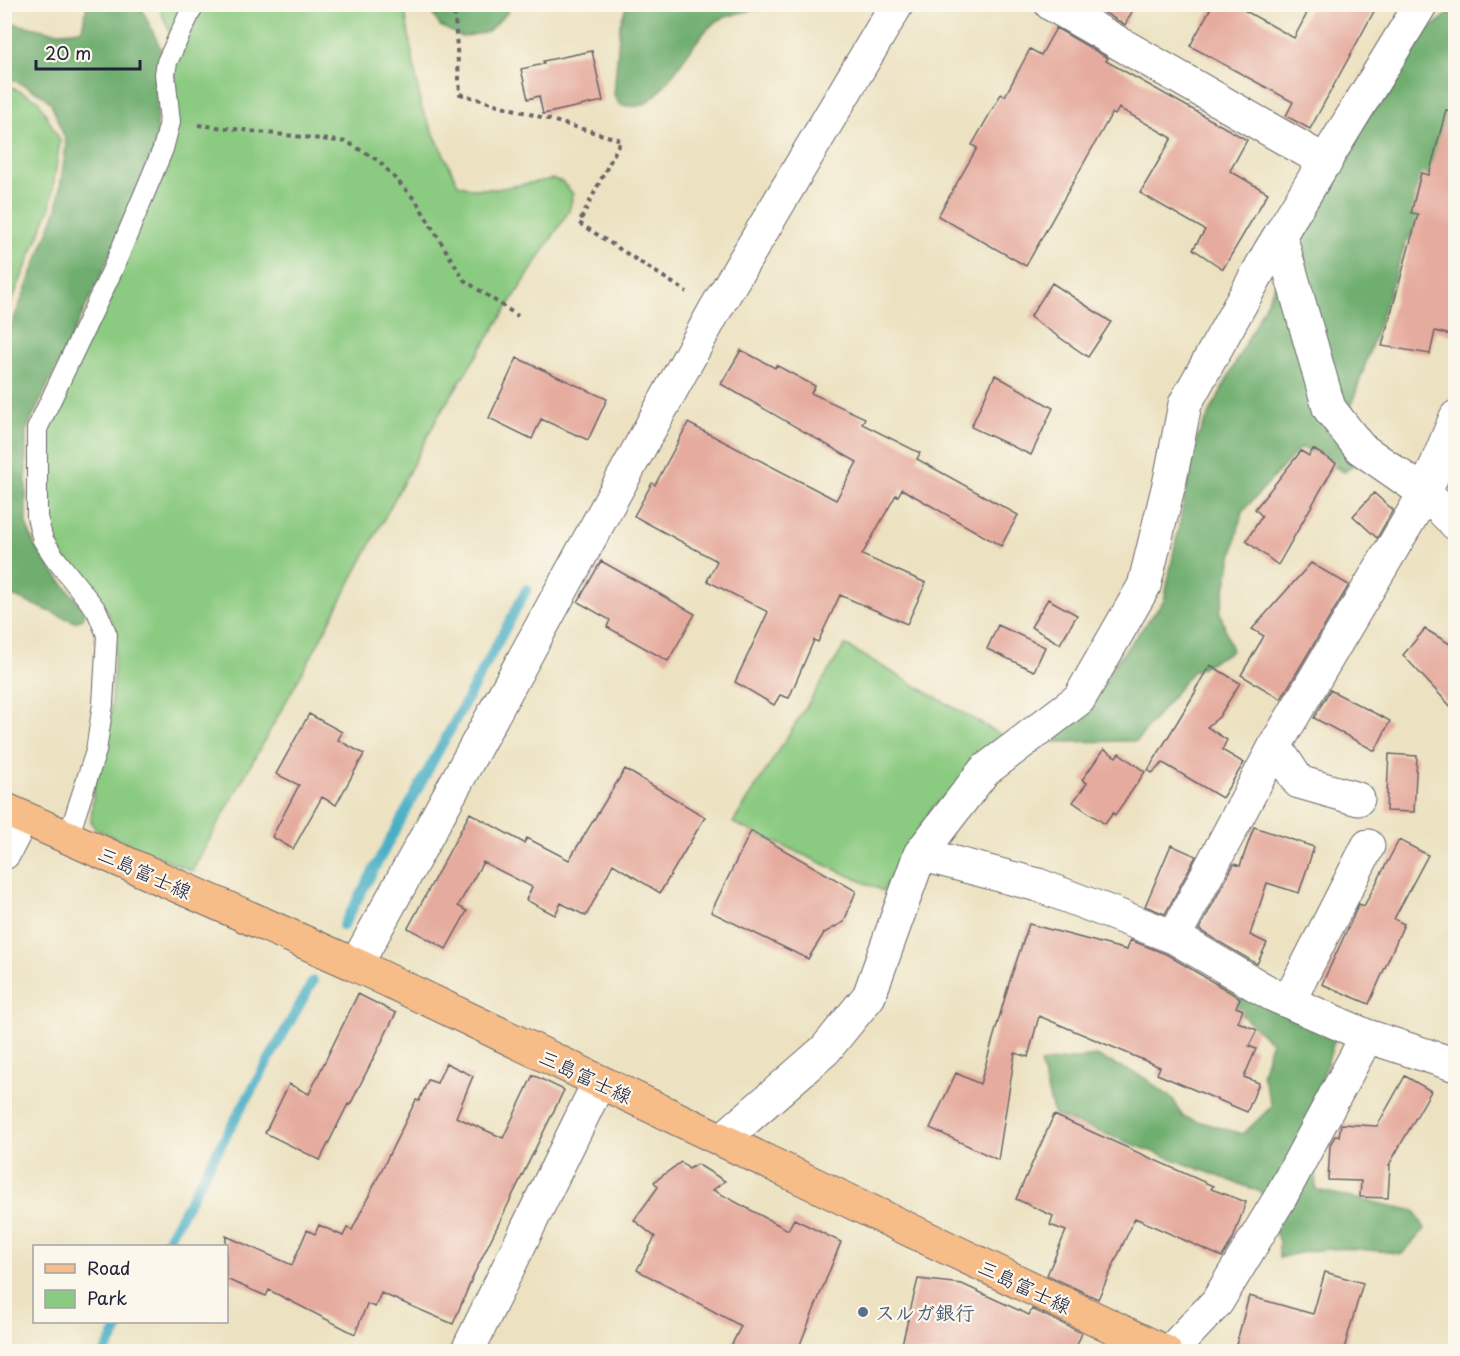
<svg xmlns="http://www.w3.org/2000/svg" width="1460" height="1356" font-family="'Playpen Sans','Klee One',sans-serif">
	<rect width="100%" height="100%" fill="#fbf7ec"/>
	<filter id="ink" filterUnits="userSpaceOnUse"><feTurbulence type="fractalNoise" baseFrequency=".0167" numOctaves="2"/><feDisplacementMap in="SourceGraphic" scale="12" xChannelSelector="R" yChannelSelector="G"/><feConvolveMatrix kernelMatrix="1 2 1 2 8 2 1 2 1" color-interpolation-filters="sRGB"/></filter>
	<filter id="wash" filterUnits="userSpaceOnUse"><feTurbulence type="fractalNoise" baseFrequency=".008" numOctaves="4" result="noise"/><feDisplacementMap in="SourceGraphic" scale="24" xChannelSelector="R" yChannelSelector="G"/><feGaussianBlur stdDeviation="1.35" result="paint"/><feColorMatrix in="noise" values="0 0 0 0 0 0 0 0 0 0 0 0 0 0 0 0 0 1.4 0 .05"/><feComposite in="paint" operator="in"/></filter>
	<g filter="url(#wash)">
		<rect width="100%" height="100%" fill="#ece2c1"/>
		<path fill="#8bca81" stroke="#56765e" stroke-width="1.5" d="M158,5h246l17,102 37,77 15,5h24l56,-10 10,3 10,12 -4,17 -129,202 -127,240 -121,218 -97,-42 -4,-8 3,-35 16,-61 6,-88 -4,-17 -8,-14 -41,-49 -18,-39 2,-87 125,-281 2,-87 -5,-33z
			M5,84l33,16 22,41 -10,67 -45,110z
			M845,645l163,94 -77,70 -48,82 -150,-68z"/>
		<path fill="#70ae6f" stroke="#496855" stroke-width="1.5" d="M87,5h53l23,48 -6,24v68l-52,122 -79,164v93l9,22 22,31 26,30 2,7 -3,5 -7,3 -70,-29v-251l52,-133 9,-63 -1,-7 -14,-36 -10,-9 -36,-18 -1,-55c25,5 54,16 78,8z
			M427,5h83l-3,8 -20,19 -25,5 -22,-11z
			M627,5v-1l158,1c-18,3 -52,7 -68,16 -26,17 -51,77 -78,85 -5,1 -13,-1 -19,-1l-6,-10 6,-71z
			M1452,11h3v175l-7,1 -42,55 -58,174 15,42 -19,14 -43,-25 -59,65 -22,100 12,39 -40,21 -55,69 -84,1 111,-141 32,-161 121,-237 95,-161z
			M1224,975l116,49 -28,85 4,81 99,21 10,18 -23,25c-47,-7 -77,-9 -123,4v-16l-18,-50 -207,-77 -14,-52 56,-7 47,21 30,22 10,18 60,17 29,-28 -10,-31 9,-33 -56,-52z"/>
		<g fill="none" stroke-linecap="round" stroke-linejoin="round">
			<path stroke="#45adc4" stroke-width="10" d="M343,926l184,-337
				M164,1246l149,-265
				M105,1352l17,-30"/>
		</g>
		<g id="blocks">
			<path fill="#e5ab9e" d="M1090,4h46l-11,21z
				M1213,4h20l61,34 18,-34h66l-68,125 -24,-13 7,-14 -103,-56z
				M1056,28l52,30 -2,3 141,79 -17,31 38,22 -45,76 -30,-20 12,-19 -65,-37 32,-55 -53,-30 -4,7 -3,-2 -86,153 -88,-50 39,-68 -5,-3 29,-51 4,2 25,-47 11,6z
				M592,51l11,50 -60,13 -4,-18 -11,3 -7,-30 23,-5 -1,-3z
				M1446,110l9,1v225l-20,-5 -5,23 -48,-8 36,-132 -7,-1 10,-40 8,2z
				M1052,283l59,39 -23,35 -58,-40z
				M741,350l34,18 1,-3 39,21 -4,7 54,25 -3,6 58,29 -3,6 101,56 -17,31 -99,-57 -4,7 -2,-1 -34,60 64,28 -19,41 -67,-29 -22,47 -4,-2 -25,58 -9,-3 -6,10 -39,-23 33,-70 -61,-31 10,-20 -83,-45 18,-33 3,2 33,-62 148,77 21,-38 -136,-78z
				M517,358l90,41 -19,41 -47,-21 -9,20 -43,-21z
				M995,375l58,33 -22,47 -60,-28z
				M1313,449l23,14 -58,102 -32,-24 16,-25 -7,-7 46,-58 8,5z
				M1374,493l19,17 -16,28 -24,-22z
				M601,561l94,53 -27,47 -61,-34 3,-7 -32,-18z
				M1311,563l38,22 -68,114 -40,-24 23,-39 -12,-7z
				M1048,599l29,16 -17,29 -29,-17z
				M998,625l47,22 -11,24 -47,-22z
				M1425,629l30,18v64l-52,-56z
				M1210,665l30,18 -21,34 -12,10 20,13 -5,10 22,13 -22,35 -59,-35 -11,10 -4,-3 48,-79 -1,-1z
				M1330,690l60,31 -15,30 -61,-33z
				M309,714l33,18 -4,8 26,14 -28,51 -14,-8 -29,52 -21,-12 27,-52 -23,-11z
				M1104,749l12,8 3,-4 26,19 -30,43 -2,-2 -8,11 -32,-22 14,-19 -5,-3z
				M1389,754l28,2 -3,56 -28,-1z
				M625,769l80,48 -45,76 -47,-29 -27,52 -25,-13 -6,12 -29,-15 6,-13 -49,-25 -25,44 9,5 -21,38 -38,-21 62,-115 54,30 3,-5 42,22z
				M1254,827l60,20 -15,46 -32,-10 -17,52 17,8 -10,21 -58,-34 35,-66 6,2z
				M751,831l105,60 -12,31 -20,11 -16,26 -97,-47z
				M1399,840l29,15 -34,64 10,5 -35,80 -47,-20 37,-80 5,2z
				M1171,845l25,11 -31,58 -20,-8z
				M1029,924l98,26 3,-10 36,14 74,44 -4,9 7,3 -5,12 19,8 -8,16 7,3 -12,28 15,6 -12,29 -90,-38 3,-7 -121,-51 -11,41 -13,-4 -17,107 -68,-32 26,-55 24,11 30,-104z
				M358,994l38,19 -46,92 -2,-1 -28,56 -55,-27 24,-49 20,10z
				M446,1063l27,13 -17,41 47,21 30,-63 31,15 -90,184 -21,50 -72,-31 -6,14 -8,-3 -12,30 -86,-44 -3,6 -40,-17v-43l66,29 15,-35 8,4 4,-9 24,11 4,-8 5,2 64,-130 3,1 9,-21 9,3z
				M1405,1076l26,15 -42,74h1l-2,33 -28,-1 1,-16 -33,-1 2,-35 5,-9h4l2,-12 36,2z
				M1054,1115l159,71 -2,3 35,13 -13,37 -11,18 -87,-39 -37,81 -51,-24 19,-44 -16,-6 3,-9 -37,-17z
				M681,1162l8,7 8,-5 28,17 -12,9 75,40 6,-11 47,23 -44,110h-69l13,-26 -104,-56 18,-33 -21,-17 24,-33 -4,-5z
				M1325,1272l38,11 -20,69h-85l-22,-7 13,-49 64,18z
				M918,1279l44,5 67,31 3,-6 50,24 -8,19h-174z"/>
		</g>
	</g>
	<g filter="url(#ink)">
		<use href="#blocks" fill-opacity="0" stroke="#69656a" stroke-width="1.5"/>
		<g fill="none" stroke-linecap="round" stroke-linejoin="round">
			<defs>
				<path id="lane" d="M68,838l28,-87 7,-47 4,-69 -10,-24 -42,-53 -12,-18 -6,-23v-88l75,-158 51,-122 7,-27 -5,-48 2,-12 27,-58"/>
				<path id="street" d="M1051,4l275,158
					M1280,235l49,173 31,40 65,45 31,-76
					M1275,746l24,36 59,17
					M4,853l18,-35
					M920,854l118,31 136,52 99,58 94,41 89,29
					M1174,937l101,-191 150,-253 31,31
					M356,965l359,-655 182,-306
					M1289,1001l79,-155
					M722,1140l103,-90 44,-54 51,-142 64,-83 95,-72 65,-113 26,-106 15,-76 85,-153 151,-247
					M467,1352l132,-270
					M1170,1352l47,-50 63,-104 87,-162"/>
				<path id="primary" d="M4,809l352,156 809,387"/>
			</defs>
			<use href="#lane" stroke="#69656a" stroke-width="22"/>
			<use href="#street" stroke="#69656a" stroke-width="35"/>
			<use href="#primary" stroke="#69656a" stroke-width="35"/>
			<path stroke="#69656a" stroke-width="4" stroke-dasharray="4.5 4.5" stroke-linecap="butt" d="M454,4l6,90 161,46 -42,83 108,69
				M198,125l149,17 32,19 37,40 48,79 54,36"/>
			<use href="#lane" stroke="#fff" stroke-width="20"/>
			<use href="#street" stroke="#fff" stroke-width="33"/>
			<use href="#primary" stroke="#f7bd88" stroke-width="33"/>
		</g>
	</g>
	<circle fill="#5c6f8a" stroke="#fbf7ec" stroke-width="2" cx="863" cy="1312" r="6"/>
	<g text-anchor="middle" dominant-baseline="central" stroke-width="4.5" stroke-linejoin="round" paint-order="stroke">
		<g font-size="20" fill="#22223b" stroke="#fbf7ec">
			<text transform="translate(145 872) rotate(24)">三島富士線</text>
			<text transform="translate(586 1076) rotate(25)">三島富士線</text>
			<text transform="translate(1025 1286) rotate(25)">三島富士線</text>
		</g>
		<g font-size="20" font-weight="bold" fill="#4e5e75" stroke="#fbf7ec" text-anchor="start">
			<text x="875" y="1312">スルガ銀行</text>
		</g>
	</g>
	<rect width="1460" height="1356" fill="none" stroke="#fbf7ec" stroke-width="24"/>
	<rect x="33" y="1245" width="195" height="78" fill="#fbf7ec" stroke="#a4a2a5" stroke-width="1.5"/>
	<rect x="45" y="1264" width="30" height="9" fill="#f7bd88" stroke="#a4a2a5" stroke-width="1.5"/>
	<text x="87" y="1275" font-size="18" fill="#22223b">Road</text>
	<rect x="45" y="1290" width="30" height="18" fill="#8bca81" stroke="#a4a2a5" stroke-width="1.5"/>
	<text x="87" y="1305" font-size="18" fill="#22223b">Park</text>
	<path d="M36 60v9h104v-9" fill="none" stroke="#22223b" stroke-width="3"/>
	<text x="45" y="60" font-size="18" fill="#22223b" stroke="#fbf7ec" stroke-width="4.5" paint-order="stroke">20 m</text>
</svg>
